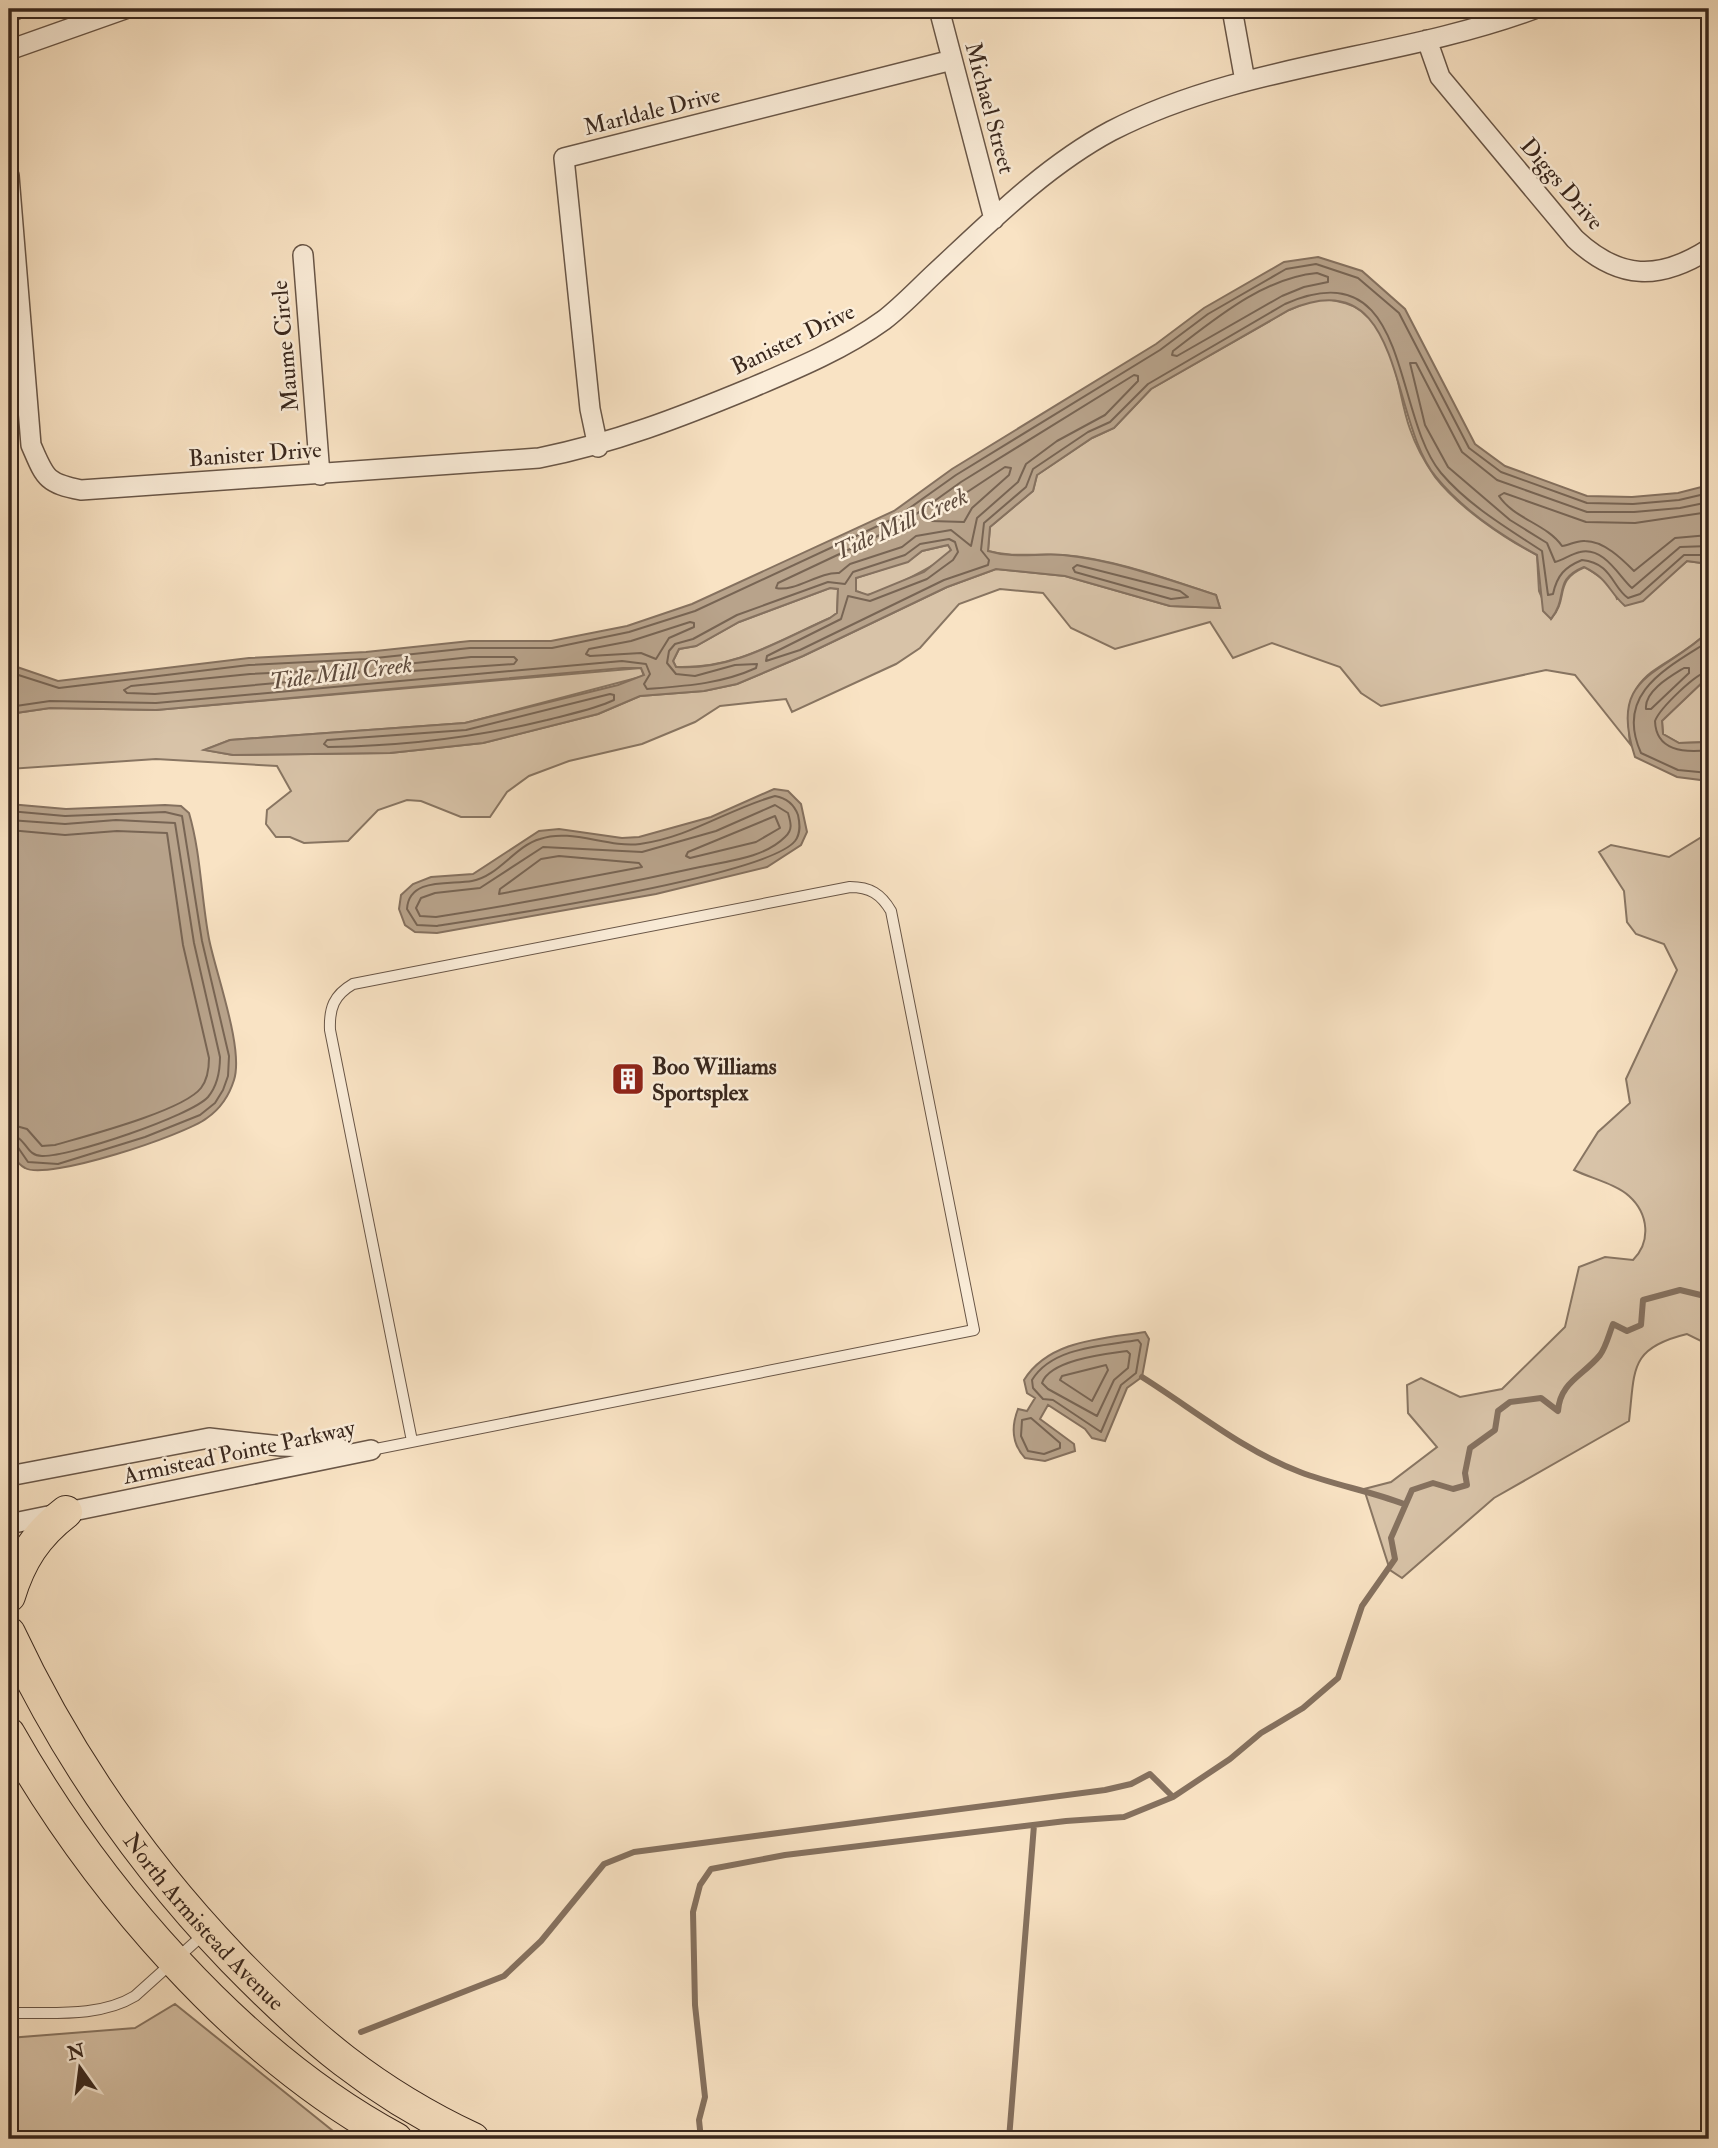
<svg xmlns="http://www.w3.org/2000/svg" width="1718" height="2148" font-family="'IM FELL Double Pica',serif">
	<rect width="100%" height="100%" fill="#f9e3c4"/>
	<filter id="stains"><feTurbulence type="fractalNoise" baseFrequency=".00286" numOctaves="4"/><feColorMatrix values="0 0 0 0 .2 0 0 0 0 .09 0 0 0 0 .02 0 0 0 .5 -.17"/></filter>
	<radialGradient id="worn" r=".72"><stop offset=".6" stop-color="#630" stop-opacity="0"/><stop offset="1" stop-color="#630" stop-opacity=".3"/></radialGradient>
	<path fill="#d8c3a8" stroke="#887562" stroke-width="2" d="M1327,299c14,3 27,5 39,15 31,27 31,79 44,115 5,15 16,35 25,48 22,29 70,62 102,78l2,36 12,28c19,-21 1,-38 34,-52l26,17 6,15 47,-18 23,-20 22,3v67c-45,44 -88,33 -79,113l-55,-69 -29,-5 -165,36 -20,-13 -21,-26 -68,-24 -39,15 -23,-36 -95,27 -44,-21 -28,-35 -43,-4 -41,15 -39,44 -24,16 -104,48 -6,-13 -66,7 -25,16 -53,22 -73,17 -40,15 -22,16 -17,25h-29l-40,-16 -14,-1 -29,10 -30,31 -44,2 -14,-6h-14l-10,-13 1,-14 24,-19 -14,-25 -121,-7 -147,10v-55l41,-6 106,2 485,-42 3,8 -179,47 -235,17 -25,10 28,5 157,-2 93,-10 115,-29 42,-18 64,-5 33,-7 66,-28 144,-69 49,-18 69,7 105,30 50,2 -4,-13c-49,-16 -102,-36 -153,-40 -27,-2 -49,3 -75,-4l2,-24 43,-36 4,-16 55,-37 22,-10 37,-39 138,-79 19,-8z
		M948,545l3,5c-6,13 -70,43 -84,45 -3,0 -7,-3 -11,-4v-13l52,-17 14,-10z
		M830,588l8,1 -1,24 -7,5c-53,23 -94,51 -154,49l-3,-6 6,-12 17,-3 43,-24z
		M1709,676v66l-30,1 -16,-9 -1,-14z
		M1705,835l4,2v508l-22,-11c-58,14 -52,35 -58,87l-135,77 -92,80 -12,-8 -26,-81 27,-7 46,-35 -29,-34 -1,-28 14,-7 39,19 42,-8 63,-62 14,-60 26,-10 28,3c18,-18 16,-46 -4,-64 -13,-12 -39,-18 -55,-26l24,-38 32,-29 -4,-24 51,-109 -13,-26 -28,-10 -9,-12 -3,-31 -25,-39 12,-7 58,12z
		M175,2004l168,135h-334v-101l126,-10z"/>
	<path fill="#b8a38b" stroke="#85715f" stroke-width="2" fill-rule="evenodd" d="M1318,257l44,14 43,38 70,135 30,22 82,30 45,1 46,-4 31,-8v79l-22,-3 -44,40 -18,5c-18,-16 -15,-26 -41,-39 -32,13 -15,30 -33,52l-8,-8 -6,-56c-35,-19 -75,-46 -101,-78 -48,-57 -30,-218 -147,-167l-138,79 -37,39 -22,10 -55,37 -4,16 -43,36 -2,24c26,8 49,2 75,4 51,5 104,24 153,40l4,13 -50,-2 -105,-30 -69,-7 -49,18 -144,69 -66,28 -33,7 -64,5 -42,18 -115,29 -93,10 -157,2 -29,-5 26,-10 235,-17 153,-38 26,-10 -3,-7h-18l-467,42 -106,-2 -41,6 2,-49 47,16 191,-23 117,-6 104,-11h81l76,-15 65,-22 202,-93 58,-42 204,-125 48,-36 80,-46zM948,545l3,5 -27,22 -56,23 -12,-4v-13l52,-16 14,-11zM830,588l8,1 -1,24 -7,5c-49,22 -98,53 -154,49l-3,-6 6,-12 17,-3 43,-24z
		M1709,631v45l-47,45 1,13 16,9 30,-1v39l-32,-4 -42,-20c-28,-84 28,-81 74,-126z
		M774,789l14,2 13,13 6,28 -6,13 -34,22 -111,27 -219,39 -22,-1 -10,-7 -6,-16 2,-14 12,-11 18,-7 42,-3 66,-43 20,-2 63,9 17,-1 72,-20z
		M9,804l57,5 99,-4 16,1 8,7c12,41 12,84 20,126 7,35 35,110 25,141 -5,16 -14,29 -27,38 -22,17 -160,63 -182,50 -10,-5 -13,-16 -16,-26z
		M1145,1332l4,7 -7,38 -15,11 -22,53 -13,-3 -7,-9 -37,-24 -8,14 34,25 1,7 -30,10 -20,-3c-13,-14 -14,-31 -7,-49l9,2 8,-13 -8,-5 -3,-13c25,-40 77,-41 121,-48z"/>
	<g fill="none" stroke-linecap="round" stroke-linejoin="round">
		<path stroke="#786554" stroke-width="2" d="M1317,273l11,4v5l-24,5 -22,9 -105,60 -5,-1 1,-4c42,-32 90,-73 144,-78z
			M1134,375l4,1v5l-33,34 -48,26 -31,23 -8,18 -41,36 -6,28 -20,-16 -35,6 -14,11 -52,17 -11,9c-21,-1 -43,19 -63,15l2,-5 123,-58 60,-43z
			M1005,467l6,1 -2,7 -37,33 -8,14 -33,-1v-5z
			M1709,502l-29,6 -46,4h-47l-90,-32 -35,-28 -46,-89h-6l15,62 23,42 62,53 37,23 8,19c8,-2 16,-8 25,-10 24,-6 40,26 52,36l48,-41 29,-1
			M1709,512l-74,11 -49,-1 -82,-29 -5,3c15,23 48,28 63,50 8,-1 15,-6 23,-5 19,0 37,18 49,30l41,-33 34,-3
			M1077,565l103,26 8,6 -17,2 -96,-27 -2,-4z
			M690,622l4,1v4l-25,11 -13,21 -15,-6 -51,3 -4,-2 3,-5 42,-8z
			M1709,641c-42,27 -95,52 -68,112l37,17 31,3
			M471,657h43l3,3 -3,4 -116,8 -4,-3 3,-4z
			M1684,668h5v5l-38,36h-5c-2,-18 25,-33 38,-41z
			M355,669l4,3 -4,4 -200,18 -28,-1 -3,-3 7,-4 119,-12z
			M1709,671c-13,2 -49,37 -54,50 1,30 29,32 54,29
			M9,672l50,16 190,-23 117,-6 104,-11h82l77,-16 66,-21 202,-94 59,-42 204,-125 48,-36 78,-45 30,-5 42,14 41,35 70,135 32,24 86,31 46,1 46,-4 30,-7
			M610,694l4,1v5c-21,10 -45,14 -67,20 -73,18 -144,26 -219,27l-4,-3 3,-4 139,-10z
			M9,707l41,-6 106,2 466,-42 24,3 4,10 -6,10 3,5c38,-3 74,-5 109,-21l1,-4 -22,1 -40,11 -19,-2 -9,-11 2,-12 6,-7 18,-5 44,-24 91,-33 17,2 8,-12 52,-17 15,-11 29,-5 6,3 3,10 -5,8 -26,19 -57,22 -22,-5 -7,23 -74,37 -1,5 34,-11 144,-70 44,-15 1,-5 -8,-10 3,-27 42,-36 7,-18 55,-37 22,-10 38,-38 137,-80c127,-56 106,109 156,169 27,32 66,55 101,78l6,44 5,-1c4,-19 12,-27 29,-34 30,3 30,27 46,38l12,-4 44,-39h25
			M775,796c11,2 19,8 23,19 2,9 3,18 -3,26 -28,35 -301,76 -358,85l-20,-1 -10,-16c2,-32 43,-24 65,-28 27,-5 43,-35 68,-42 31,-11 67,9 100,5 51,-7 88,-35 135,-48z
			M775,805l13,8c3,10 5,17 -3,24 -21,21 -57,24 -85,30 -87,19 -175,36 -264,50l-16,-1 -4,-8 5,-10 14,-5 45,-5 63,-41 99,5 74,-21z
			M9,811l56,5 100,-4 17,4 20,125 27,115 -1,20 -5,14 -8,13 -15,12 -55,22 -87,27 -30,-2 -11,-16 -8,-2
			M775,816l5,12 -24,14 -66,16 -4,-2 2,-4z
			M9,820l56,4 51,-4 59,3 19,120 26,114c0,14 -2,28 -12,40 -17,19 -139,60 -166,59 -17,0 -15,-20 -33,-21
			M9,830l56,5 52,-4 50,2 16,112 26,113c0,11 -1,21 -8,30 -18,23 -115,48 -146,57l-13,1 -15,-17 -18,-5
			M559,856l80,7 3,4 -143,27 1,-5 41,-30z
			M1138,1340l3,4 -5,29 -15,12 -20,47 -48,-32 -10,-1 -10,-11 -1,-8c20,-33 70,-34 106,-40z
			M1127,1351l3,3 -2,14 -14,12 -17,36 -49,-27 -6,-6c8,-23 63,-29 85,-32z
			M1106,1365l2,5 -16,31 -32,-21 2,-4z
			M1031,1418l29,25v5l-16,6 -16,-3 -7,-15 1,-16z"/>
		<path stroke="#85715f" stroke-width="6" d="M1142,1377c51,32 102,74 158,95 34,13 70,19 104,32
			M361,2032l143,-56 37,-35 63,-77 30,-12 471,-62 26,-6 19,-10 23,23
			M701,2139l-2,-19 6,-23 -10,-92 -2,-93 7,-27 11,-16 74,-14 281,-34 58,-4 49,-20 57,-38 31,-26 42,-25 35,-30 24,-72 33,-47 -4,-21 21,-48 21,-7 20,6 14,-4 -2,-12 5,-25 25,-18 3,-19 12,-9 31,-4 17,13c2,-29 25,-35 42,-56 6,-8 9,-21 13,-31l14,7 14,-6 2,-25 37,-10 29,7
			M1009,2139l25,-314"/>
		<defs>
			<path id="service" d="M371,1450l603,-120 -83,-419c-10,-17 -21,-24 -41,-24l-497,97c-19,11 -24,24 -23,46l82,411
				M9,2013c41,-1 90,5 126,-17l69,-62"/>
			<path id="minor" d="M939,9l55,210
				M1232,9l13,72
				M9,12l8,-3
				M1427,40l13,37 135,162c44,41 84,42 134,10
				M9,50l116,-41
				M9,176l22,269c14,32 14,38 50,45l458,-32c75,-15 142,-41 212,-70 45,-19 93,-39 133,-68 18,-14 34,-31 50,-46 55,-51 110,-107 177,-143 132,-68 285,-71 423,-122
				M303,255l17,220
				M598,447l-8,-38 -26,-251 388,-98
				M9,1476l200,-38 72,8 58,2
				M9,1524l362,-74"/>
			<g id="primary">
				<path d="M9,1596c11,-36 27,-61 57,-84"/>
				<path id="s1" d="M9,1633c57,122 130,228 224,326 76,78 140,133 240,180"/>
				<path d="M9,1734c87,154 229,320 387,405"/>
			</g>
		</defs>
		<use href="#service" stroke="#695647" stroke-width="12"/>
		<use href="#minor" stroke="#695647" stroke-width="22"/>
		<use href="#primary" stroke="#39271d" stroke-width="34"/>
		<use href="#service" stroke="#fbedd9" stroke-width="10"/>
		<use href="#minor" stroke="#fbedd9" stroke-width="19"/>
		<use href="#primary" stroke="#f9e3c4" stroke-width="32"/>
	</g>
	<defs>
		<symbol id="building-square" viewBox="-11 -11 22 22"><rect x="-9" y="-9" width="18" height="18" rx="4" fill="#8f2418" stroke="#fbedd9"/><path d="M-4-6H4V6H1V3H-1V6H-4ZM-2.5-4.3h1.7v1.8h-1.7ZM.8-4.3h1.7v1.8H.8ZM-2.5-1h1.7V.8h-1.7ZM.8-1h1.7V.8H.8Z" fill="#fff"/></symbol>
	</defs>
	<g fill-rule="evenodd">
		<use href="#building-square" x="609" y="1060" width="38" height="38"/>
	</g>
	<g text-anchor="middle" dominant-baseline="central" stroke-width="5" stroke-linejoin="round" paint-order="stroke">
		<g font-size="23" fill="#39271d" stroke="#fbedd9">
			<text transform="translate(990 108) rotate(75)">Michael Street</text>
			<text transform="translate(652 111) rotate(-14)">Marldale Drive</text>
			<text transform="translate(1562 184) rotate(49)">Diggs Drive</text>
			<text transform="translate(793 339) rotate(-26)">Banister Drive</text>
			<text transform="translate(285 346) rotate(-95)">Maume Circle</text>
			<text transform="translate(255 454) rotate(-4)">Banister Drive</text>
			<text transform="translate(239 1452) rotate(-12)">Armistead Pointe Parkway</text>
			<text stroke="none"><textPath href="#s1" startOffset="350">North Armistead Avenue</textPath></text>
		</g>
		<g font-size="23" font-weight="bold" fill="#39271d" stroke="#fbedd9" text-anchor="start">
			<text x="652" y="1066">Boo Williams<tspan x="652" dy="26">Sportsplex</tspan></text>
		</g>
		<g font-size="24" font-style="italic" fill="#5f4c3e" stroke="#fbedd9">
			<text transform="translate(901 524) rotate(-24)">Tide Mill Creek</text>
			<text transform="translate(341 673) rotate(-7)">Tide Mill Creek</text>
		</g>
	</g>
	<rect width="1718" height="2148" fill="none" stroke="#f9e3c4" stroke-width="35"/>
	<rect x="10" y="10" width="1697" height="2127" fill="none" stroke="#39271d" stroke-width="3.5"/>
	<rect x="18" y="18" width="1683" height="2113" fill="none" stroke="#39271d" stroke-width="2"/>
	<g transform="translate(80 2068) rotate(346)" stroke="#fbedd9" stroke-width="5" paint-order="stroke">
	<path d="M0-5L12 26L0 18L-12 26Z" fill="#39271d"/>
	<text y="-10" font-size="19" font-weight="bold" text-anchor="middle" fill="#39271d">N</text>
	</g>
	<rect width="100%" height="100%" filter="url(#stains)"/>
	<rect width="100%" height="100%" fill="url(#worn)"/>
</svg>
